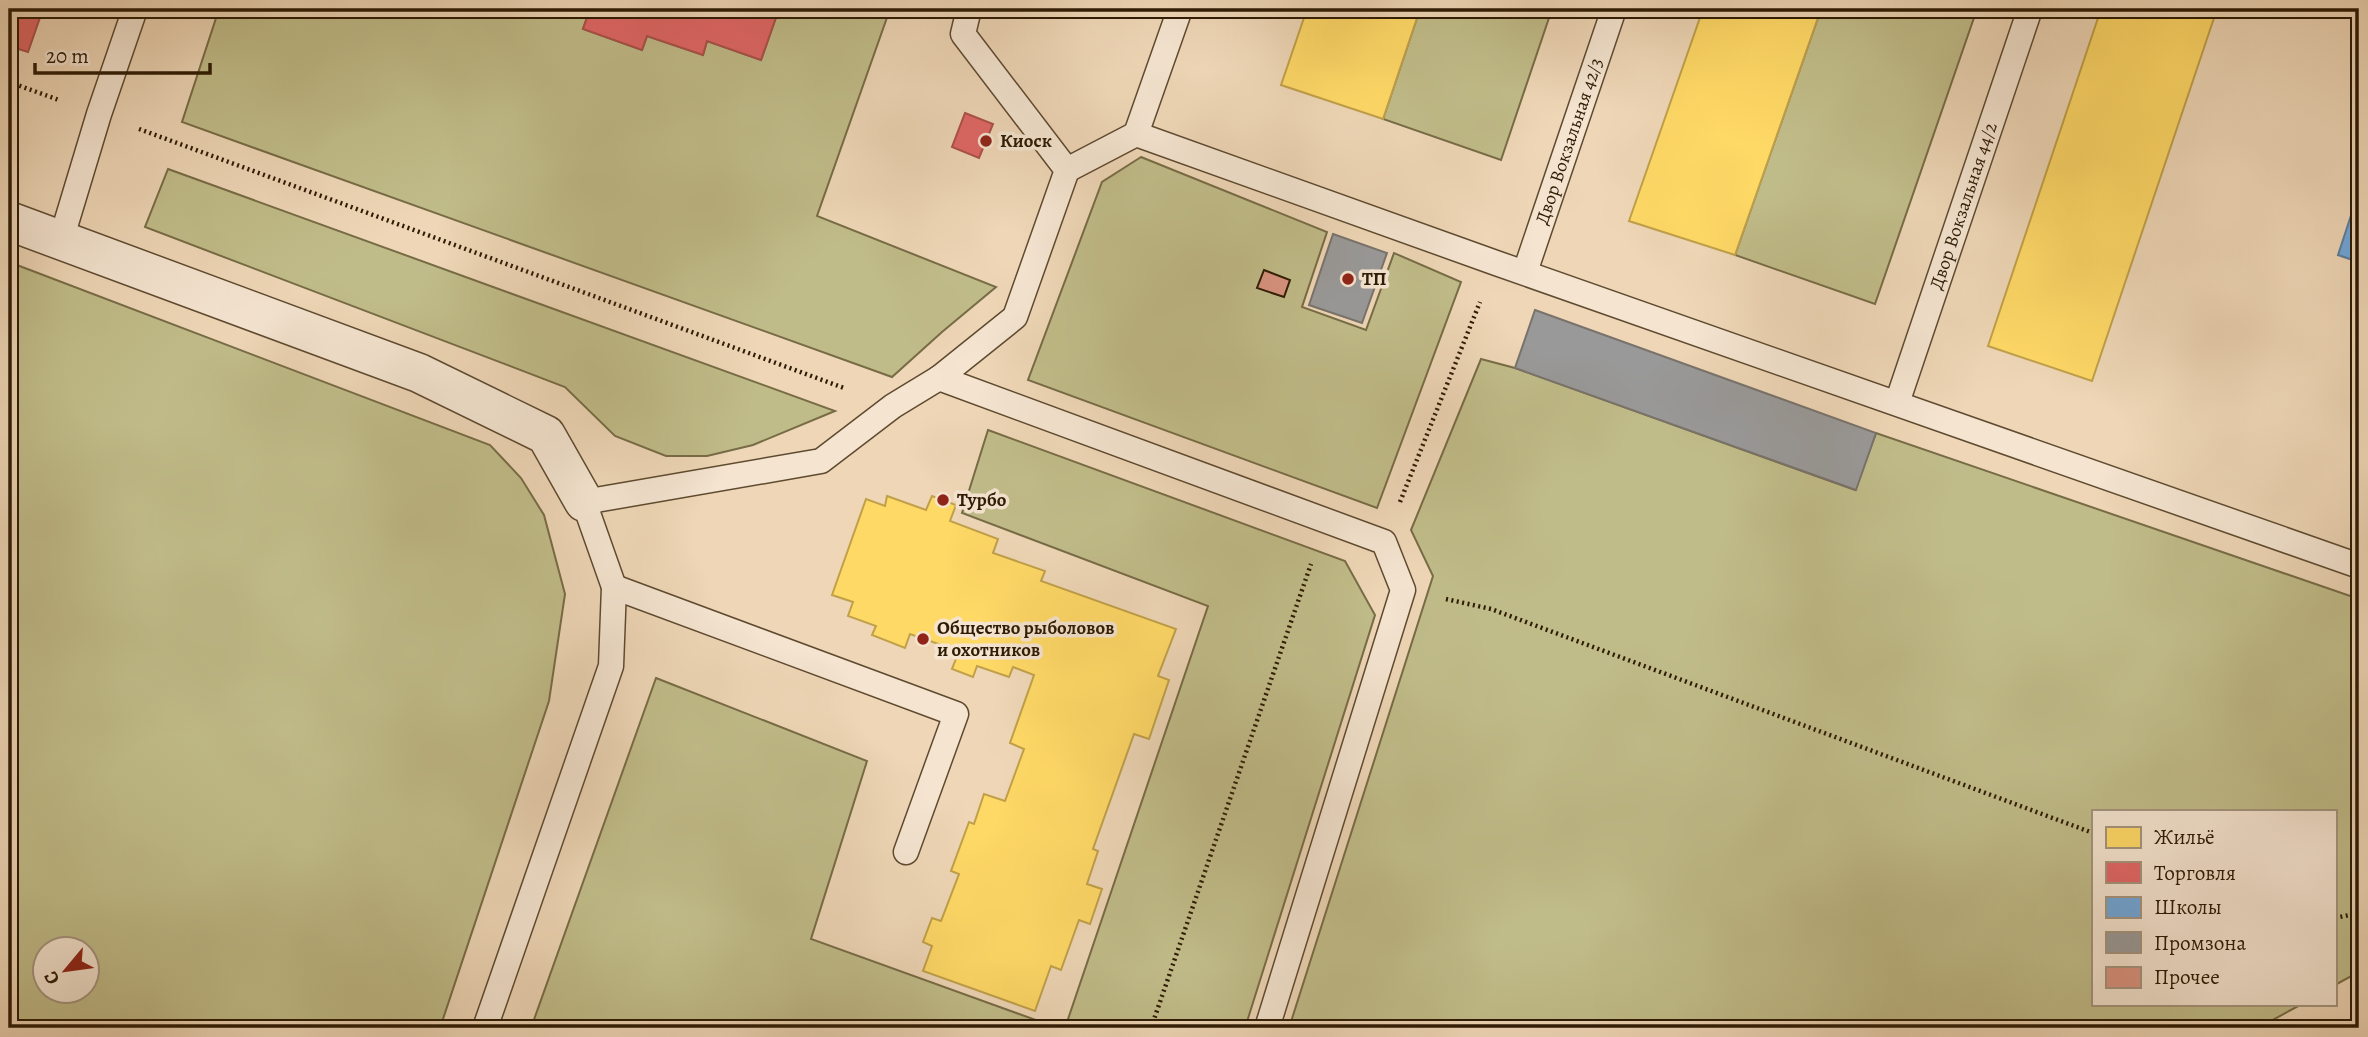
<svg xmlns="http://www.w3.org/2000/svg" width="2368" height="1037" font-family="Alegreya,serif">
	<rect width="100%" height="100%" fill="#eed6b6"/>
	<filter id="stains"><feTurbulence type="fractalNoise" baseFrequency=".00286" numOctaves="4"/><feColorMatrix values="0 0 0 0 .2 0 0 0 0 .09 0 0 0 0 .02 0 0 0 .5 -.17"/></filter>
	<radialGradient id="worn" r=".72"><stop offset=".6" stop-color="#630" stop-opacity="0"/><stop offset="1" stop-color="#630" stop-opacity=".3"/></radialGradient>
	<path fill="#c0bc89" stroke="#776c46" stroke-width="2" fill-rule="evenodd" d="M219,9h280l21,7 2,-7h57l10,3 -6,17 59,21 5,-14 56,19 4,-14 54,19 18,-51h111l-73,207 179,71 -54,45 -50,45 -710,-255z
		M1420,9h132l-51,151 -118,-41z
		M1821,9h156l-102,295 -140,-49z
		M1141,157l186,75 -25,75 64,23 28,-77 67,29 -84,226 -349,-128 74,-198z
		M168,169l667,242 -82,34 -46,11h-41l-51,-20 -50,-49 -420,-160z
		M9,262l481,183 31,33 23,37 21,79 -16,107 -109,327h-431zM46,950h42v42h-42z
		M1481,359l34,9 340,122 21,-57 483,166v373l-24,13v-174h-242v193h209l-44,24h-969l144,-452 -22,-46z
		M988,430l357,131 30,54 -130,413h-180l143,-422 -246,-93z
		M656,678l211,83 -56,178 247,89h-527z"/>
	<path fill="#ffd966" stroke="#c0a049" stroke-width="2" d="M1307,9h113l-37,110 -102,-34z
		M1703,9h118l-86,246 -106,-34z
		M2101,9h116l-125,372 -104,-35z
		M887,496l39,14 6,-14 24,9 -6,16 48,18 -5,14 52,18 -4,10 135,48 -18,47 11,4 -20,59 -15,-5 -41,115 5,2 -11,33 15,5 -12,35 -11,-4 -18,50 -10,-4 -16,45 -112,-40 9,-25 -9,-4 9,-24 9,3 18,-47 -8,-3 18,-49 5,2 10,-30 21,7 19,-52 -14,-6 24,-68 -21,-8 -4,10 -32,-11 -4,11 -21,-8 7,-18 -49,-17 -5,14 -33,-13 4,-9 -28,-10 5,-14 -21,-7 34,-96 19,7z"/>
	<path fill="#e06666" stroke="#ab5049" stroke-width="2" d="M9,9h34l-15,43 -19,-6z
		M499,9h23l-2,7z
		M579,9h200l-18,51 -54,-19 -4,14 -56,-19 -5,14 -59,-21 6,-17z
		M965,113l28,11 -14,34 -27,-11z"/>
	<path fill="#6fa8dc" stroke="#5c7e9b" stroke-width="2" d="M2359,191v71l-21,-7z"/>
	<path fill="#999" stroke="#79736c" stroke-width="2" d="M1333,234l54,19 -25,70 -53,-18z
		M1535,310l341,123 -20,57 -341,-122z"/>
	<path fill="#da9481" stroke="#2e1b04" stroke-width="2" d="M1264,270l26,10 -6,17 -27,-9z"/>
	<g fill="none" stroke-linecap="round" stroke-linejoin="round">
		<defs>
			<g id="lane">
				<path d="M1136,134l44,-125"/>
				<path d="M1067,170l69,-36 360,129 863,303"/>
				<path d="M61,240l38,-126 36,-105"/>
				<path id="s1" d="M1525,272l89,-263"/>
				<path d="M939,378l445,164 19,48 -136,438"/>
				<path id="s2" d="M1897,403l133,-394"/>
				<path d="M614,587l342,127 -50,138"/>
				<path d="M485,1028l126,-362 3,-79 -30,-85 237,-41 72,-55 46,-28 76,-61 52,-147 -104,-136 6,-25"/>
			</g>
			<path id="street" d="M9,221l410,152 127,62 38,67"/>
		</defs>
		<use href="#lane" stroke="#5e4a30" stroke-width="27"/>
		<use href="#street" stroke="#5e4a30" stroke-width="41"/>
		<path stroke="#2e1b04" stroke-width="4.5" stroke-dasharray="2 3.5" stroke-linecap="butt" d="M9,82l50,18
			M139,129l705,259
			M1400,502l80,-200
			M1446,599l45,10 602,224
			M2335,918l24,-5
			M1151,1028l160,-464"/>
		<use href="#lane" stroke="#f4e4d0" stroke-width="24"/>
		<use href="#street" stroke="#f4e4d0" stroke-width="38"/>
	</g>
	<g fill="#8f2418" stroke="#f4e4d0" stroke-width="2.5">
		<circle cx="986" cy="141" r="7"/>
		<circle cx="1348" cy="279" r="7"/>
		<circle cx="943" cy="500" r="7"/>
		<circle cx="923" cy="639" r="7"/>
	</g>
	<g text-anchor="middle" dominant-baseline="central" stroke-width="7" stroke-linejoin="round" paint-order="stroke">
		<g font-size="19" fill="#2e1b04" stroke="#f4e4d0">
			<text stroke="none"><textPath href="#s1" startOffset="138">Двор Вокзальная 42/3</textPath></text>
			<text stroke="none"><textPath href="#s2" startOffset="208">Двор Вокзальная 44/2</textPath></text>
		</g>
		<g font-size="19" font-weight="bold" fill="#2e1b04" stroke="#f4e4d0" text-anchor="start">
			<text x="1000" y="141">Киоск</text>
			<text x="1362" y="279">ТП</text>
			<text x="957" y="500">Турбо</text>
			<text x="937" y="628">Общество рыболовов<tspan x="937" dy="22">и охотников</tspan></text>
		</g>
	</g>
	<rect width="2368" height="1037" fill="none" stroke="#eed6b6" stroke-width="35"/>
	<rect x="10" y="10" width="2347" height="1016" fill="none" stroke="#2e1b04" stroke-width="3.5"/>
	<rect x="18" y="18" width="2333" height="1002" fill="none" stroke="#2e1b04" stroke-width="2"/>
	<rect x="2092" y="810" width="245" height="196" fill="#f4e4d0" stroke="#a5947e" stroke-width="2"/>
	<rect x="2106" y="827" width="35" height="21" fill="#ffd966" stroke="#a5947e" stroke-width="2"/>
	<text x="2154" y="844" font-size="21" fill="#2e1b04">Жильё</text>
	<rect x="2106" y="862" width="35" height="21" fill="#e06666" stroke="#a5947e" stroke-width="2"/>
	<text x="2154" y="880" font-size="21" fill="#2e1b04">Торговля</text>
	<rect x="2106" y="897" width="35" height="21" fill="#6fa8dc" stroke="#a5947e" stroke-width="2"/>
	<text x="2154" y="914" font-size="21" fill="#2e1b04">Школы</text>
	<rect x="2106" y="932" width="35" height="21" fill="#999999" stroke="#a5947e" stroke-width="2"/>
	<text x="2154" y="950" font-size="21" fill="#2e1b04">Промзона</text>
	<rect x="2106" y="967" width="35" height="21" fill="#da9481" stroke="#a5947e" stroke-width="2"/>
	<text x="2154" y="984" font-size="21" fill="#2e1b04">Прочее</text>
	<g transform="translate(66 970) rotate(241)"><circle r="33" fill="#f4e4d0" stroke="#a5947e" stroke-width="2"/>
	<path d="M0-5L12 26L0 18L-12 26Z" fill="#8f2418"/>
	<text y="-10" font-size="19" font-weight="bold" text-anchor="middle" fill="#2e1b04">С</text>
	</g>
	<path d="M35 63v10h175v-10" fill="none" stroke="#2e1b04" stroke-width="3.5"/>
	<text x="46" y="63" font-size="21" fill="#2e1b04" stroke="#f4e4d0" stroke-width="5" paint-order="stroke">20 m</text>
	<rect width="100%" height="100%" filter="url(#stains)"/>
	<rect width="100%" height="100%" fill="url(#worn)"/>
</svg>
